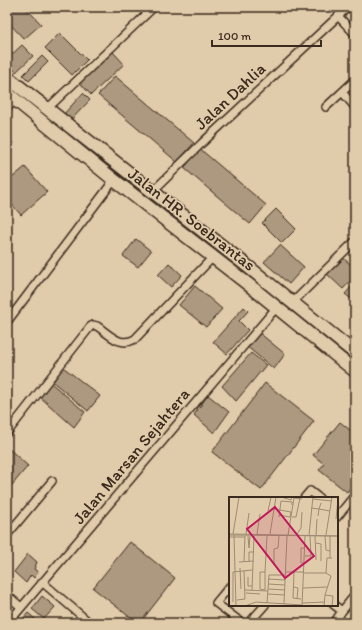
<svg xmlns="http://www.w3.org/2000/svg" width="362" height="630" font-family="Itim,sans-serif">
	<rect width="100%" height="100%" fill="#e0cbaa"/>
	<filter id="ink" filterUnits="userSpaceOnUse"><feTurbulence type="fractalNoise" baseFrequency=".025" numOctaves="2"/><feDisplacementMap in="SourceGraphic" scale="8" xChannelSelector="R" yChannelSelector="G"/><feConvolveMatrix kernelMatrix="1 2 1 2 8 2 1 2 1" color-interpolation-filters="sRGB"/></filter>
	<g filter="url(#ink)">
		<path fill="#ad997f" stroke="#3b2a1e" d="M7,7h18l16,17 -17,15 -17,-18z
			M60,33l27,27 -15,15 -27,-27z
			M22,45l11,11 -17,16 -9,-9v-4z
			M113,52l11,12 -33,31 -12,-13z
			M42,56l6,6 -19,19 -6,-6z
			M115,76l79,67 -17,19 -79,-67z
			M83,93l7,7 -21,22 -7,-6z
			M7,138l6,5 -5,6 3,2 -4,6z
			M200,149l66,56 -16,19 -66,-56z
			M25,167l22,25 -26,23 -14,-16v-17z
			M276,209l20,20 -14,14 -20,-20z
			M136,239l15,12 -13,16 -15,-11z
			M280,245l24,22 -15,17 -25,-22z
			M343,258l12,10v8l-12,13 -16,-15z
			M169,263l13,12 -11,12 -13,-12z
			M355,283v19l-10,-8z
			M195,286l27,23 -16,18 -27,-22z
			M244,307l4,4 -9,10 9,9 -21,24 -14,-12z
			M257,331l28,23 -11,15 -29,-24z
			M251,353l15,12 -30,36 -14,-15z
			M63,367l37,29 -12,15 -35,-29z
			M51,383l34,29 -11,15 -34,-30z
			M265,383l49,38 -53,69 -49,-38z
			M208,395l21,17 -15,21 -20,-18z
			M340,422l15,12v48l-8,10 -28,-22 5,-6 -11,-9z
			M7,447l21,19 -21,25z
			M130,542l45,36 -35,45h-3l-44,-35z
			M28,554l9,8 -3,7 4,3 -4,6 -3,-3 -5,8 -12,-11z
			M42,596l13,11 -11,12 -12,-10z
			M28,613l12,10h-21z"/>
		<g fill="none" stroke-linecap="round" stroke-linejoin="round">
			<defs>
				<path id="minor" d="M338,16l17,18
					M342,92l13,15
					M326,107l29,-27
					M7,109l8,-10
					M47,109l107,-102
					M152,192l50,-49 146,-136
					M292,303l63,-62
					M7,322l107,-142
					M7,433l83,-106 3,-2 4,1c12,8 23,22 38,13l78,-82
					M304,498l6,-7 9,7
					M337,517l18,-22
					M7,535l45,-54
					M42,582l48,41
					M230,586l-14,17 26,20
					M7,595l14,12
					M334,605l8,6 13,-16
					M8,623l268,-315
					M249,623l16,-18
					M334,623l8,-12"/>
				<path id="primary" d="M7,77l239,188 109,88
					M7,93l107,87 135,105 106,86"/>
			</defs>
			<use href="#minor" stroke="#3b2a1e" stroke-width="10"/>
			<use href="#primary" stroke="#3b2a1e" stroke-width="15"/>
			<use href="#minor" stroke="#e0cbaa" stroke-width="7"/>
			<use href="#primary" stroke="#e0cbaa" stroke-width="12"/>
		</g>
	</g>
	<g text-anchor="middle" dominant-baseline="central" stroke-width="3.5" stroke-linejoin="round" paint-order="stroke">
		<g font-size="17" fill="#3b2a1e" stroke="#e0cbaa">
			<text transform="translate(230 96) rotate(-43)">Jalan Dahlia</text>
			<text transform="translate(192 219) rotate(38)">Jalan HR. Soebrantas</text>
			<text transform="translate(131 456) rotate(-50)">Jalan Marsan Sejahtera</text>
		</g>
	</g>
	<g transform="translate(229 497)">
		<rect width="109" height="109" fill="#e0cbaa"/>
		<path fill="none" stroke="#9e8b72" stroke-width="1" d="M52,0l10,3 1,-3M84,2l19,2M82,11l8,1 2,-6M45,12l17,3 -1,5 -11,-2M39,14l3,-14M89,19l1,-7 11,2M50,20l2,-16 11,1v3M63,20h4l4,-19M107,22l2,-20M0,37l109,2 -109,-1M4,37l6,-37M17,37l3,-21M28,37l3,-20M41,37l6,-37M68,37l4,-6 1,-16M5,38l2,71M59,38l6,-37 8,1M80,38l4,-38M87,38l1,-16M97,38l6,-38M19,39l1,12 1,-12M86,39l1,24M96,39l1,14 4,1M101,39v22M0,40h16M87,46l5,1v17M76,59h6l-1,-20M15,64l1,-25M10,65l15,-1M20,65v-10h5M45,66v-14l4,-1 1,-12M75,66h-3v-15h4M11,71l1,21M31,75h5v18l-5,-1zM36,75l2,-36M57,75h17M65,75l-1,26 8,1M75,76h22M19,80v9h4M39,82l17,1M39,87l17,1M65,90l4,1 -1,11M74,91l24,-1M39,92l17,1M16,93l23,1M23,93l2,-54M17,96l14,1M39,97l17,1M96,98l6,-19 -5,-3 1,-15h5M8,103l8,-1 -1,-28M4,105v-30l19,-2M38,106l2,-28h16M73,106l23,-1M55,107l3,-68M16,109l11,-4 46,3M73,109l3,-70M95,109l1,-11 8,1 -1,10"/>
		<path fill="#c2185b" fill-opacity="0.15" stroke="#c2185b" stroke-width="2" d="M46,10l39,49 -29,22 -38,-49z"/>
		<rect width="109" height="109" fill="none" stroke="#3b2a1e" stroke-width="2"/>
	</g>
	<rect width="362" height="630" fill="none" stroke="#e0cbaa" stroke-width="24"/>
	<rect x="12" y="12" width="338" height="606" fill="none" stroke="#3b2a1e" stroke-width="1.5" filter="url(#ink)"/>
	<path d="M212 40v6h109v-6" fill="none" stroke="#3b2a1e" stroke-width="2"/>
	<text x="218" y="40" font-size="12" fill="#3b2a1e" stroke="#e0cbaa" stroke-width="3" paint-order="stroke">100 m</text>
</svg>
